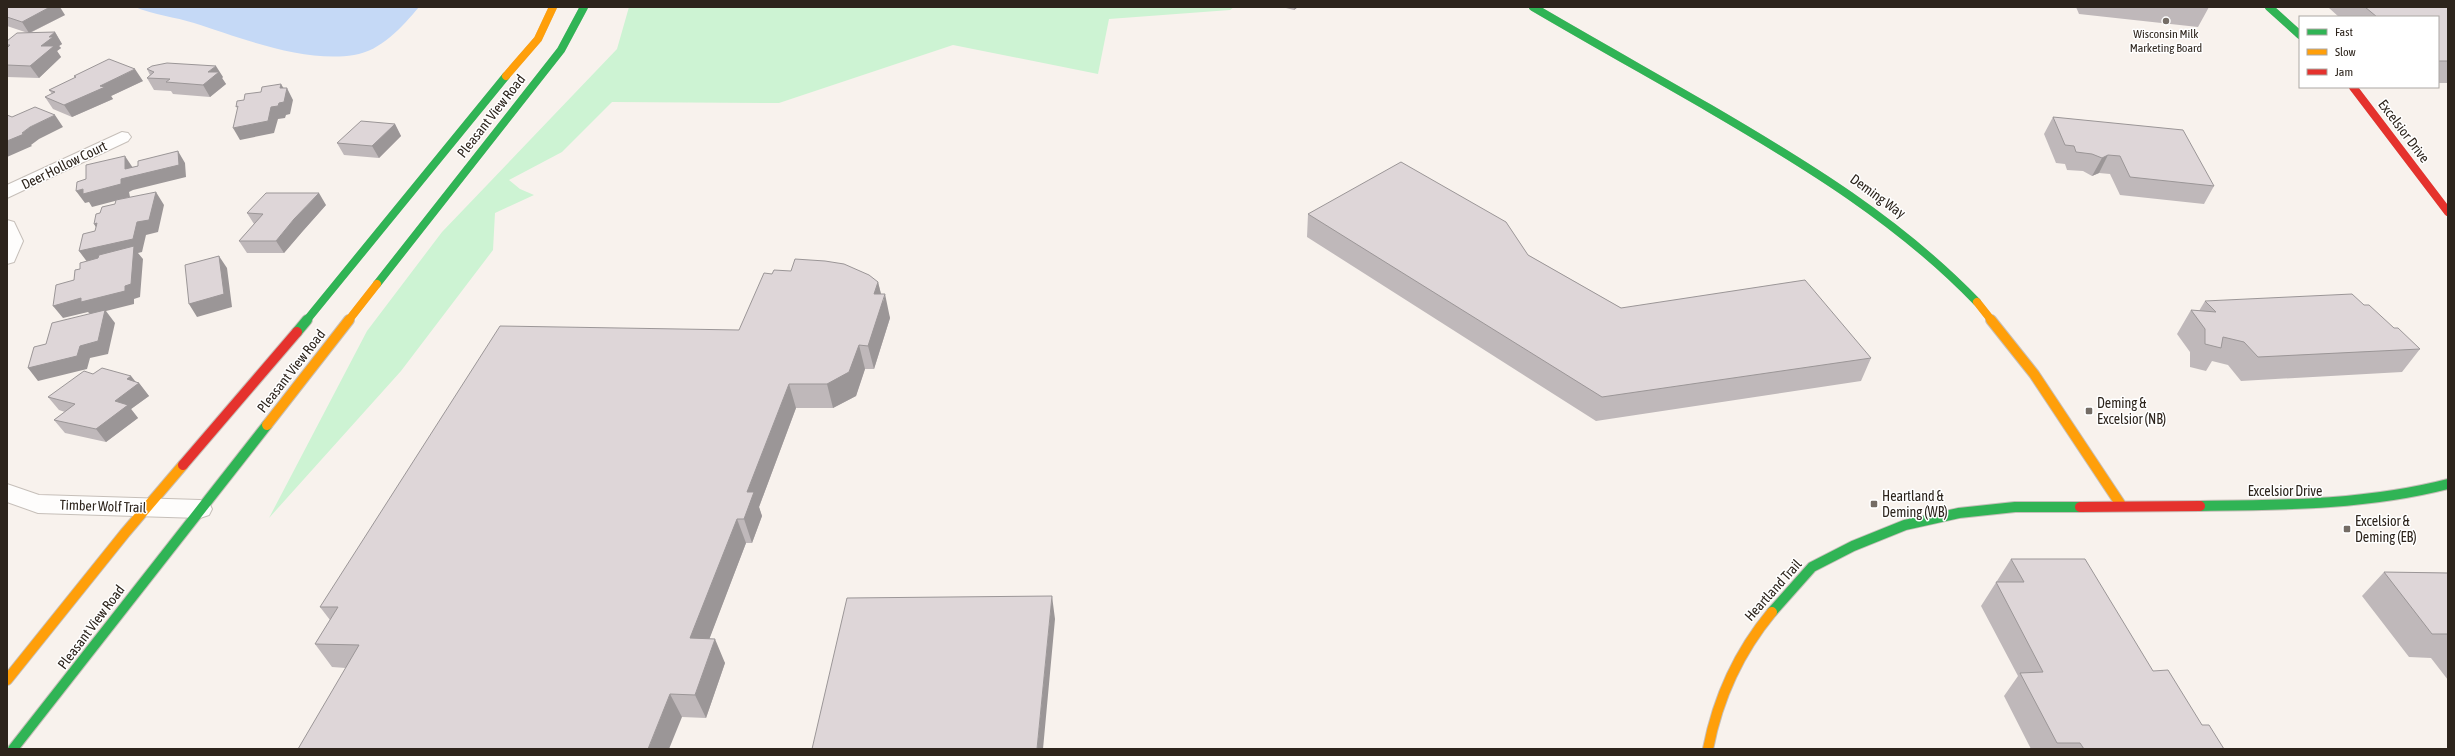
<svg xmlns="http://www.w3.org/2000/svg" width="2455" height="756" font-family="'Asap Condensed',sans-serif">
	<rect width="100%" height="100%" fill="#f8f2ed"/>
	<path fill="#cdf3d3" d="M629,7h605l-4,3 -121,9 -11,55 -145,-29 -174,58 -167,-1 -50,50 -53,28 11,9 14,6 -39,18 -2,37 -92,121 -132,147 98,-187 75,-99 175,-183z"/>
	<path fill="#c5d9f6" d="M135,7h284c-17,20 -38,44 -65,48 -50,8 -113,-17 -160,-32 -19,-6 -40,-8 -59,-16z"/>
	<g fill="none" stroke-linecap="round" stroke-linejoin="round">
		<defs>
			<path id="street" d="M122,132l6,1 3,4 -3,4 -121,57v-13z
				M7,220l7,2 9,19 -9,21 -7,2z
				M7,484l32,11 161,5 9,3 3,6 -3,6 -9,3 -162,-5 -31,-11z"/>
			<path id="fast-far1" d="M1533,7c58,34 117,67 176,101 96,56 190,113 268,194
				M2269,7l31,28
				M377,284l184,-234 23,-43
				M306,321l200,-245"/>
			<path id="fast" d="M297,332l10,-12
				M2200,506c84,-1 166,-1 248,-22
				M1772,612l40,-45 41,-21 52,-21 54,-12 56,-6h65
				M13,749l254,-324"/>
			<path id="slow-far1" d="M506,76l32,-37 15,-32
				M1977,302l15,19
				M348,321l29,-37"/>
			<path id="slow" d="M1991,320l43,54 87,131
				M267,425l82,-105
				M7,680l118,-147 58,-68
				M1708,749c10,-52 30,-96 64,-137"/>
			<path id="jam-far1" d="M2353,87l95,125"/>
			<path id="jam" d="M183,465l114,-133
				M2080,507l120,-1"/>
		</defs>
		<use href="#street" stroke="#c6bfb9" stroke-width="2"/>
		<use href="#fast-far1" stroke="#c6bfb9" stroke-width="8"/>
		<use href="#fast" stroke="#c6bfb9" stroke-width="12"/>
		<use href="#slow-far1" stroke="#c6bfb9" stroke-width="8"/>
		<use href="#slow" stroke="#c6bfb9" stroke-width="12"/>
		<use href="#jam-far1" stroke="#c6bfb9" stroke-width="8"/>
		<use href="#jam" stroke="#c6bfb9" stroke-width="12"/>
		<use href="#street" fill="#fefdfc" fill-rule="evenodd"/>
		<use href="#fast-far1" stroke="#30b455" stroke-width="8"/>
		<use href="#fast" stroke="#30b455" stroke-width="10"/>
		<use href="#slow-far1" stroke="#ff9f0a" stroke-width="8"/>
		<use href="#slow" stroke="#ff9f0a" stroke-width="10"/>
		<use href="#jam-far1" stroke="#e5322d" stroke-width="8"/>
		<use href="#jam" stroke="#e5322d" stroke-width="10"/>
	</g>
	<path fill="#bfb8ba" d="M7,7l58,8 -35,18 25,-1 7,12 -3,2 2,2 -4,3 4,6 -22,21 -32,-1v-36l21,-8 -21,-7z
		M1282,7h16l-4,3z
		M2076,7h133l-11,20 -119,-13z
		M2330,7h118v76h-10v-66h-99l-10,-9z
		M147,69l76,8 -1,1 4,6 -16,13 -37,-3 -2,-3 -17,-1 -7,-12 3,-3z
		M74,76l69,5 -32,15 2,3 -41,18 -19,-8 -8,-12 7,-3 -3,-4 26,-12z
		M2053,117l161,69 -10,18 -84,-9 -10,-21 -11,-1 -7,3 -9,-5 -16,-1 -2,-6 -9,-1 -12,-29z
		M395,124l6,12 -22,22 -35,-3 -7,-12z
		M326,205l-24,27 -18,21h-37l-8,-12 15,-17 -7,-11z
		M1308,214l220,41 93,53 250,50 -10,23 -265,40 -289,-184z
		M878,282l3,12 9,24 -16,51h-9l-9,27 -23,12h-37l-37,99 3,9 -10,27h-6l-37,96 16,24 -19,55 -24,-1 -336,-49 -14,-1 -17,-23 15,-24 -10,-13 419,-277z
		M2205,301l159,4 56,44 -18,23 -161,9 -13,-16 -16,-4 -6,10 -16,-4v-15l-13,-18 14,-24 8,1z
		M93,374l38,2 5,6 3,1 10,13 -18,13 7,9 -32,24 -41,-9 -11,-13 11,-8 -6,-2 -11,-13z
		M2011,559l142,112 71,78h-193l-27,-53 14,-20 -37,-70z
		M2384,572l64,1v107l-17,-22 -22,-1 -47,-61z"/>
	<path fill="#9b9697" d="M50,7h10l5,8 -36,18 -7,-11z
		M1295,7h3l-4,3z
		M55,32l7,12 -3,2 2,2 -4,3 4,6 -22,21 -9,-12 11,-20 8,-9z
		M216,66l7,11 -1,1 4,6 -16,13 -7,-12 5,-13z
		M135,69l8,12 -32,15 2,3 -41,18 -8,-12 36,-19z
		M281,84l5,8 1,-4 6,12 -3,14 -4,1 -1,3 -7,1 -4,14 -34,7 -7,-12 38,-21 9,-19z
		M55,115l8,12 -24,12 -8,6 1,1 -25,11v-16l15,-8 8,-6z
		M395,124l6,12 -22,22 -7,-12z
		M178,151l7,12 1,14 -53,13 -4,2 1,5 -38,10 -3,-5 -4,1 -9,-12 45,-12 4,-10v-13l8,12z
		M2108,155l-9,18 -7,3 10,-18z
		M156,192l8,13 -6,27 -12,3 -4,17 -4,1 5,6 -3,38 -6,2v5l-28,7 9,12 -7,31 -18,4 -3,11 -49,12 -10,-13 52,-22 11,-31 -3,-3 -25,6 -10,-12 35,-43 -9,-12 58,-29z
		M319,193l7,12 -24,27 -18,21 -8,-12 18,-22z
		M97,223l5,14 -8,-13z
		M219,256l8,12 5,39 -35,10 -8,-13z
		M878,282l5,20 2,-8 5,24 -16,51 -6,-23 6,-52z
		M859,345l6,24 -9,27 -23,12 -6,-24z
		M131,376l6,8 2,-1 10,13 -18,13 7,9 -32,24 -10,-13 19,-28 12,-22z
		M789,384l7,24 -37,99 3,9 -10,27 -8,-24 3,-27z
		M737,519l9,24 -45,118 -11,-23z
		M1052,596l3,23 -12,130h-6z
		M715,639l10,24 -19,55 -11,-23z
		M670,694l12,23 -13,32h-21z"/>
	<path fill="#ded6d8" stroke="#9b9697" d="M7,7h43l-28,15 -15,-5z
		M2365,7h83v54h-10v-44h-61z
		M55,32l-6,5h4l-12,9h13l-24,20 -23,-1v-17l3,-3h-3v-4l10,-8z
		M109,59l26,10 -35,17 5,1 -41,18 -19,-8 10,-5 -6,-2 27,-13 -2,-1z
		M167,63l49,3 -8,6h11l-16,13 -37,-3 4,-3 -23,-1 7,-6 -7,-3 5,-3z
		M281,84l-1,4h7l-3,14 -5,1 -1,3 -7,1 -3,14 -35,7 5,-22 -2,1 1,-6 7,-1 1,-6 16,-2 1,-5z
		M35,107l20,8 -25,12 -8,6 2,1 -17,7v-26l5,2z
		M2053,117l130,13 31,56 -84,-9 -10,-21 -12,-1 -6,3 -10,-4 -16,-2 -2,-6 -9,-1z
		M361,121l34,3 -23,22 -35,-3z
		M178,151l1,14 -54,13 -4,1v5l-38,10v-5l-7,2 1,-9 9,-3v-14l39,-9v13l13,-3v-5z
		M1401,162l105,60 22,33 93,53 184,-28 66,78 -269,39 -294,-183z
		M156,192l-7,28 -12,2 -4,17 -54,12 4,-17 12,-3 2,-8 -3,1 2,-10 4,-1 2,-6 13,-3 1,-4z
		M266,193h53l-25,26 -18,22h-37l24,-27 -16,-1z
		M134,246l-3,38 -6,2v5l-44,11v-4l-28,8 3,-21 18,-5 1,-10 5,-1v-6l18,-5 1,-3z
		M219,256l5,38 -35,10 -4,-39z
		M795,259l30,2 19,3 25,11 9,7 -4,12h11l-17,52 -9,-1 -10,27 -22,12h-38l-42,108h7l-10,27h-7l-47,119 25,1 -20,56 -25,-1 -22,55h-350l61,-104 -44,-1 23,-37h-18l180,-281 239,4 25,-57 8,1 2,-4 17,1z
		M2352,294l12,11h5l25,23h4l22,21 -162,8 -14,-15 -21,-5 -2,11 -16,-4v-15l-14,-19 25,2 -11,-11z
		M105,310l-7,31 -18,5 -3,10 -49,12 6,-21 12,-3 6,-21z
		M102,368l29,8 -4,3 12,4 -24,18 13,4 -32,24 -42,-9 21,-16 -27,-7 36,-26 9,3z
		M2011,559h74l68,112 15,-1 34,55h7l15,24h-140l-4,-6h-23l-37,-70 23,-1 -47,-90h28z
		M2384,572l64,1v61h-16z
		M1052,596l-15,153h-225l35,-151z"/>
	<g fill="#746c65" stroke="#fff" stroke-width="1.5">
		<circle cx="2166" cy="21" r="4"/>
		<rect x="2085" y="407" width="8" height="8" rx="2"/>
		<rect x="1870" y="500" width="8" height="8" rx="2"/>
		<rect x="2343" y="525" width="8" height="8" rx="2"/>
	</g>
	<g text-anchor="middle" dominant-baseline="central" stroke-width="3" stroke-linejoin="round" paint-order="stroke">
		<g font-size="12" fill="#2d241c" stroke="#fff">
			<text x="2166" y="34">Wisconsin Milk<tspan x="2166" dy="14">Marketing Board</tspan></text>
		</g>
		<g font-size="14" fill="#2d241c" stroke="#fff">
			<text transform="translate(491 116) rotate(-52)">Pleasant View Road</text>
			<text transform="translate(2404 131) rotate(53)">Excelsior Drive</text>
			<text transform="translate(64 165) rotate(-26)">Deer Hollow Court</text>
			<text transform="translate(1878 196) rotate(36)">Deming Way</text>
			<text transform="translate(291 371) rotate(-52)">Pleasant View Road</text>
			<text x="2285" y="491">Excelsior Drive</text>
			<text transform="translate(103 506) rotate(2)">Timber Wolf Trail</text>
			<text transform="translate(1773 590) rotate(-48)">Heartland Trail</text>
			<text transform="translate(91 627) rotate(-53)">Pleasant View Road</text>
		</g>
		<g font-size="14" fill="#2d241c" stroke="#fff" text-anchor="start">
			<text x="2097" y="403">Deming &amp;<tspan x="2097" dy="16">Excelsior (NB)</tspan></text>
			<text x="1882" y="496">Heartland &amp;<tspan x="1882" dy="16">Deming (WB)</tspan></text>
			<text x="2355" y="521">Excelsior &amp;<tspan x="2355" dy="16">Deming (EB)</tspan></text>
		</g>
	</g>
	<rect width="2455" height="756" fill="none" stroke="#2d241c" stroke-width="16"/>
	<rect x="2299" y="16" width="140" height="72" fill="#ffffff" stroke="#aba7a4"/>
	<rect x="2307" y="29" width="20" height="6" fill="#30b455" stroke="#aba7a4"/>
	<text x="2335" y="36" font-size="12" fill="#2d241c">Fast</text>
	<rect x="2307" y="49" width="20" height="6" fill="#ff9f0a" stroke="#aba7a4"/>
	<text x="2335" y="56" font-size="12" fill="#2d241c">Slow</text>
	<rect x="2307" y="69" width="20" height="6" fill="#e5322d" stroke="#aba7a4"/>
	<text x="2335" y="76" font-size="12" fill="#2d241c">Jam</text>
</svg>
